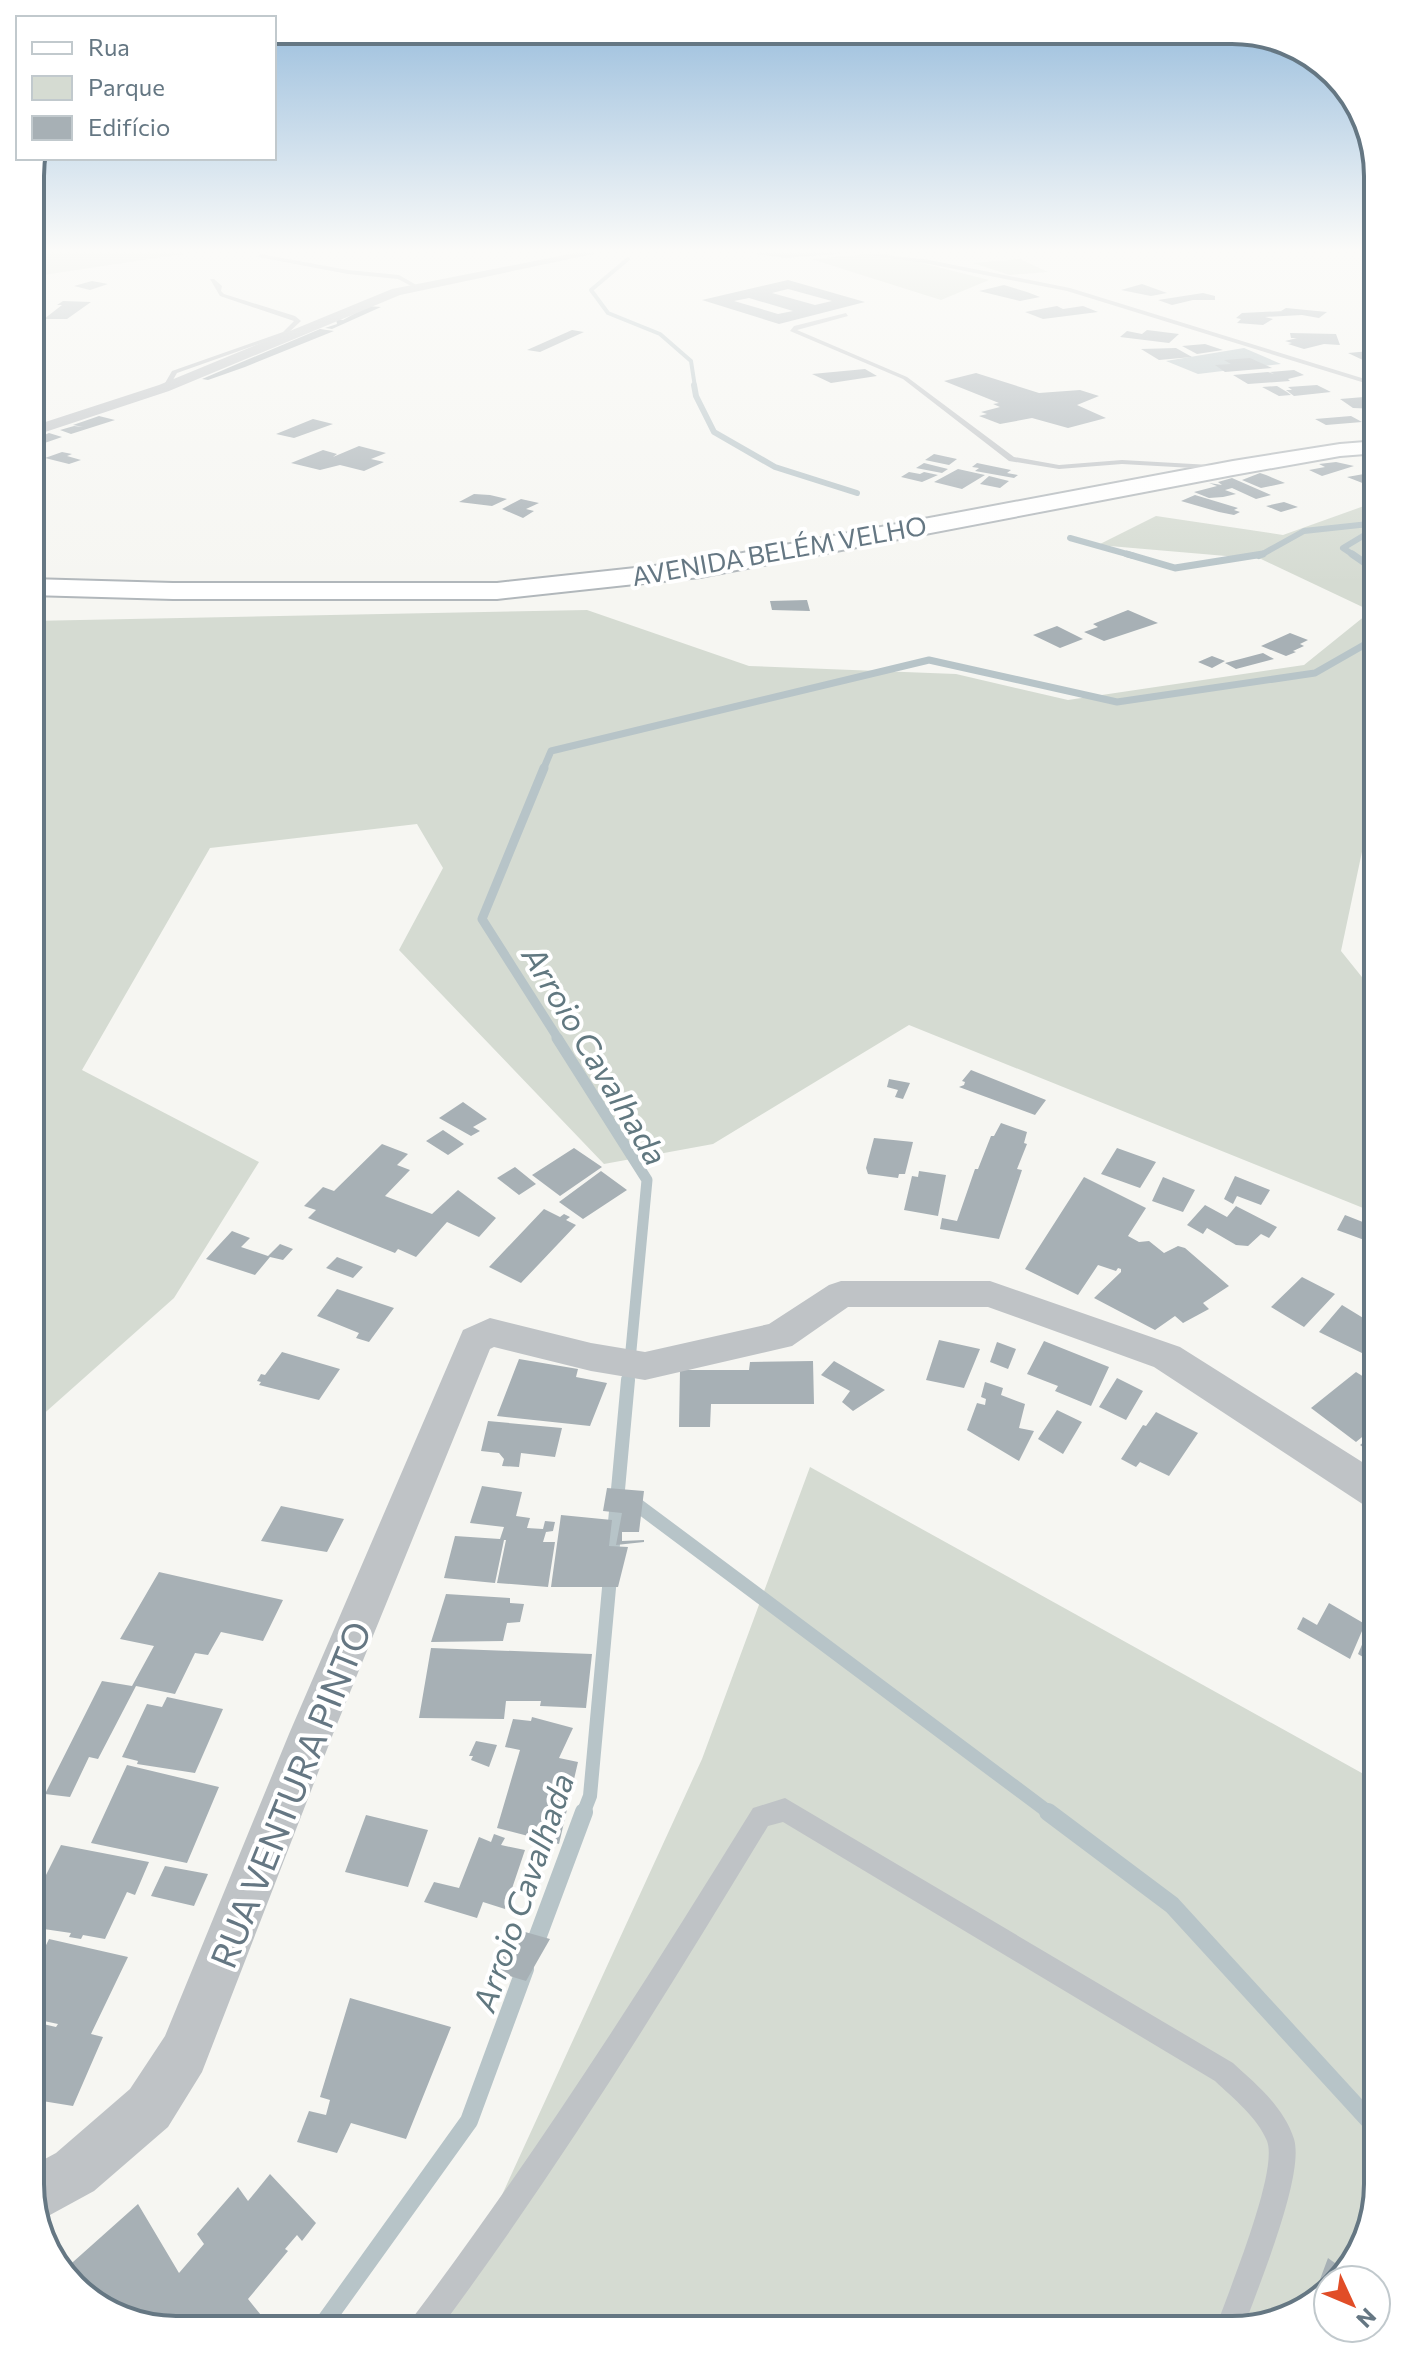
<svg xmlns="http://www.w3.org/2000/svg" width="1408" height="2360" font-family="Commissioner,sans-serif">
	<rect width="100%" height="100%" fill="#f6f6f2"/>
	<path fill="#d5dbd2" d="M30,253h160l-160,24z
		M882,253l107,27 -48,20 -130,-41z
		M1020,259l28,13 -38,3 -37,-12z
		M1378,501v275l-37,175 37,46v217l-469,-189 -196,119 -109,20 -205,-214 44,-82 -26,-44 -207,24 -128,222 177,92 -85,136 -144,128v-805l557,-11 162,56 207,8 112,26 236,-35 67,-54 -110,-52 -163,-14 58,-29 127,19z
		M810,1467l568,315v402l-24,81 -18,15h-8v7l-32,28 -64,15h-792l262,-571z"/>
	<path fill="#b7c4c8" d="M1244,348l37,16 -83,10 -32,-13z"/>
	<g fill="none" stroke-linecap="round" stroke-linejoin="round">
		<path stroke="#b7c4c8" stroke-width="4" d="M628,259l-37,31 17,23 52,21 31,27 4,26"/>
		<path stroke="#b7c4c8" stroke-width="6" d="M694,385l2,11 18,36 61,35 82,26
			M1070,538l64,18
			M1259,556l45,-25 74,-8
			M1355,556l-12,-8 35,-21"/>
		<path stroke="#b7c4c8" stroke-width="7" d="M1127,554l48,14 88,-14
			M1352,554l26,18
			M543,770l8,-19 378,-91 188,42 198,-29 63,-36"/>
		<path stroke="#b7c4c8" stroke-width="9" d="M544,768l-62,151 77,121"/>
		<path stroke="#b7c4c8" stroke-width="11" d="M557,1038l90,142 -19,202"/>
		<path stroke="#b7c4c8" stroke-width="14" d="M632,1501l419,313
			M583,1814l7,-18 38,-416"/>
		<path stroke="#b7c4c8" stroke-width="18" d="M1048,1812l124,93 206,225
			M533,1949l51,-137
			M319,2330l150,-209 56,-152"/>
	</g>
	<path fill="#a7b0b5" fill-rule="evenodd" d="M788,280l77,22 -86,22 -77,-24zM788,289l44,12 -17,4 -43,-12zM749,298l44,13 -15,3 -44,-13z
		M92,281l16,3 -18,6 -16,-4z
		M1142,284l25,9 -16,3 -30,-6z
		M1004,285l23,7 13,5 -20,4 -41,-10z
		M1203,293l12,3v4h-22l-21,5 -14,-5z
		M63,301l28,1 -24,17h-23l18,-14h-5z
		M368,306l13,1 -49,22 -7,-1 12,-4 -1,-5 7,1z
		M1057,306l6,3 20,-3 15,6 -55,7 -18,-7z
		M1286,308l41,4 -8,6 -17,-3 -37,2 8,2 -10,6 -26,-2 4,-4 -5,-1 6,-5 42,-2h-3z
		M320,329l14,2 -89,36 -37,13 -6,-1z
		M572,330l12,2 -44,20 -13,-2z
		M1147,330l32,4 -10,9 -49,-6 7,-6 15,3z
		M1290,333l46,1 4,11 -16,-1 -20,5 -16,-5 4,-1 -7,-2 12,-3h-6z
		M1205,344l18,6 -26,4 -15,-8z
		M1176,348l16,9 -33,3 -18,-11z
		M1370,351l8,3v5l-13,2 -17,-8z
		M1250,358l22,10 -47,4 -10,-7 16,-1 -7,-4z
		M865,369l12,7 -46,7 -19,-9z
		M1294,370l10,5 -16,4 2,2 -42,3 -15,-9 35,-3 6,2 -4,-2z
		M976,373l63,20 41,-3 19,6 -22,9 29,13 -38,10 -36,-10 -32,6 -21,-8 8,-2 -6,-2 19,-5 -7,-3 6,-1 -55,-22z
		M1317,385l14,7 -37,4 -8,-6h6l-4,-3z
		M1277,386l10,6 4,3 -12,1 -17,-9z
		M1376,396l2,13 -25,-1 -13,-9z
		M99,416l16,4 -44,14 -11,-4 14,-4 9,1 -10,-2z
		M1351,416l11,6 -36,3 -11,-6z
		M313,419l20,5 -39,14 -18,-4z
		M49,433l13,4 -32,11v-7z
		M359,446l27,7 -15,6 13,3 -20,9 -24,-6 -20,5 -29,-7 32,-13 14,4 -4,3z
		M62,452l10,2 -5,2 14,4 -12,4 -24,-6z
		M934,454l23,5 -8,6 -24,-5z
		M1336,462l18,4 -32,10 -13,-6 16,-3 -6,-3z
		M924,463l24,6 -6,4 -26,-5z
		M977,463l34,7 -4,3 11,2 -4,3 -39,-7 4,-3 -7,-1z
		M958,469l27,6 -23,14 -28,-7z
		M909,472l11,2 4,-2 14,3 -16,7 -21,-5z
		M1260,473l6,2 19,8 -24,5 -19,-8z
		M1364,474l14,7 -13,3 -18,-7z
		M989,476l20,5 -9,7 -20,-4z
		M1232,478l39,17 -15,4 -24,-11 -7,2 11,4 -13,3 -14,1 -15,-6 23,-6 -8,-3 13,2 -4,-3z
		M474,494l16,1 17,4 -15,7 -33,-4z
		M1195,495l43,13 -4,2 6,2 -6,3 -15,-3 -38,-11z
		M521,499l18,4 -13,6 8,2 -11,7 -21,-9z
		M1284,502l14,5 -17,5 -15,-6z
		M807,600l3,11 -38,-1 -2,-9z
		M1128,610l30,13 -54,18 -20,-9 14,-5 -5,-3z
		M1057,626l26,13 -23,9 -27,-13z
		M1290,633l18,7 -8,4 4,2 -11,5 3,1 -10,4 -25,-10z
		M1263,653l11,6 -38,10 -11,-6z
		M1212,656l13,5 -13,7 -14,-6z
		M971,1070l75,30 -11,15 -76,-28 5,-2 1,-3 -3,-1z
		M889,1079l21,4 -7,16 -8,-2 3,-7 -11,-3z
		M463,1102l24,17 -14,8 7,4 -9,5 -32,-18z
		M1001,1123l26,9 -3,11 3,1 -10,25 5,1 -23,69 -59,-10 2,-11 15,3 18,-52h3l13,-33h3z
		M443,1130l21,14 -16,11 -22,-14z
		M874,1138l39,4 -8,32h-6l-1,4 -30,-4 -2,-6z
		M382,1144l26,10 -11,11 13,5 -25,26 47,18 26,-24 38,28 -17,19 -32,-15 -31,35 -18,-8 -3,4 -87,-35 8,-8 -12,-4 19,-19 11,4z
		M574,1148l28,19 -42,29 -28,-21z
		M1117,1148l39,14 -16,26 -39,-14z
		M515,1167l21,17 -17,11 -22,-17z
		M601,1171l26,19 -44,29 -24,-17z
		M919,1171l27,4 -8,41 -34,-6 8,-34 6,1z
		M1235,1176l35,14 -9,15 -24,-9 -4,8 -9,-5z
		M1084,1177l62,31 -18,28 11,6 10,-1 15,12 14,-7 7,2 44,38 -26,17 6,6 -26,14 -8,-7 -20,14 -61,-32 27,-26v-3l-3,-1 -2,3 -18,-6 -20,30 -53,-26z
		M1163,1177l32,13 -12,22 -31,-11z
		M1205,1205l22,12 9,-11 41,21 -8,11 -8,-4 -13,12 -12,-1 -29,-17 -4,6 -16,-9z
		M544,1209l16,8 4,-3 6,3 -4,3 10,5 -55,58 -32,-16z
		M1345,1215l33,13v17l-41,-15z
		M232,1231l18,7 -9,9 27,9 12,-12 13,5 -10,11 -13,-3 -15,18 -49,-16z
		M337,1257l26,10 -10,11 -27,-10z
		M1302,1277l33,17 -31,33 -33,-20z
		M337,1289l57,19 -25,34 -13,-4 3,-5 -42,-17z
		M1342,1305l36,22v13l-12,15 -47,-23z
		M939,1340l41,9 -16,39 -38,-8z
		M1044,1341l65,26 -18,39 -36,-15 3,-5 -31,-12z
		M997,1342l19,7 -8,20 -18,-7z
		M282,1352l58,17 -21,31 -60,-15 2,-3 -4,-1 4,-7 4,1z
		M519,1359l59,10 -2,8 31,6 -17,43 -93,-10z
		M813,1361l1,43h-103l-1,23h-31l1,-57h69l1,-8z
		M834,1361l51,29 -32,21 -11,-9 8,-11 -29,-16z
		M1375,1368l3,3v53l-22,18 -45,-34 45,-36 8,5z
		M1117,1378l26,13 -17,29 -27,-13z
		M985,1382l18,6 -2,7 24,9 -6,24 15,3 -15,30 -52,-31 10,-27 8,2 1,-6 -5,-2z
		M1057,1410l25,12 -19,32 -25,-15z
		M1156,1412l42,21 -29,43 -29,-14 -4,5 -15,-8 22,-34 3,1z
		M488,1421l74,7 -7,29 -34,-4 -2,14 -17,-1 2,-7 -5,-6 -18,-2z
		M1378,1431v27l-18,-13z
		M482,1486l40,6 -6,24 14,2 -3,10 16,1 2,-8 10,1 -2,9 -7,1 -3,10h12l-7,45 -51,-4 9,-43h-2l-9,43 -51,-5 11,-42 45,3 4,-12 -34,-4z
		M607,1488l37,3 -5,41h-17v9l22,-1v2l-28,3 6,-32 -19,-2z
		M281,1506l63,13 -17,33 -66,-11z
		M561,1515l51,5 -3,26 19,1 -10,40h-67z
		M159,1572l124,28 -20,41 -42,-9 -13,23 -13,-2 -20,41 -39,-8 -38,73 -9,-2 -19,40 -25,-3 57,-113 30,5 22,-40 -34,-7z
		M446,1594l64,4v5l14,1 -4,18 -13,1 -4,18 -72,1z
		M1329,1603l36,21 -15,35 -53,-30 6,-12 14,8z
		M1367,1633l11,7v26l-20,-12z
		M431,1648l161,6 -6,54 -46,-2 1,-5h-35l-2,18 -85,-1z
		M167,1697l56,12 -28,64 -58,-9 1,-3 -16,-4 25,-53 15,3z
		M532,1717l41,11 -14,30 19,4 -19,82 -62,-16 23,-78 -15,-3 8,-28 18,2z
		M476,1741l21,4 -8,22 -18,-7 2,-4h-4z
		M127,1765l92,22 -32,76 -96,-20z
		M366,1815l62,15 -20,57 -63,-15z
		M494,1834l11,4 -4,7 24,5 -20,59 -22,-7 -6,16 -53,-16 10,-20 25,6 20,-51 12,5z
		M61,1845l88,17 -14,33 -8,-3 -22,47 -22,-4 -2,4 -12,-2 2,-4 -41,-6v-20z
		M165,1866l43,8 -14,32 -43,-10z
		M518,1930l32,9 -24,42 -32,-10z
		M49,1939l79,18 -37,77 12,3 -30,69 -43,-7v-17l9,-20 -9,-2v-39l26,6 2,-3 -28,-6v-40z
		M350,1998l101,29 -45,112 -55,-16 -14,30 -40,-11 12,-31 17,4 4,-15 -10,-3z
		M270,2174l46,49 -14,18 -5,-6 -12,14 3,2 -40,48 17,21 -9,10h-89l-72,-25 -31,-35 74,-66 41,69 25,-29 -7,-10 41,-47 10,14z
		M1328,2258l18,13 -10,9h-8v7l-16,14z"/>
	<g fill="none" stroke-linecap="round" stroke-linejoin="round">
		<defs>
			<path id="secondary" d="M1378,441v12l-38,3 -107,19 -533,102 -203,22h-324l-143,-4v-16l143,4h324l203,-22 533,-100 107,-17z"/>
		</defs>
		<use href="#secondary" stroke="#b1b7bb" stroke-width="4"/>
		<path fill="#bfc3c6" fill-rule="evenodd" d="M751,253h97l-63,5z
			M856,253l68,6 146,29 308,95v4l-311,-96 -143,-28z
			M260,254l88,16 51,5 21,12 -5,1 -17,-9 -50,-5 -90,-17z
			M210,279h4l8,7 -1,5 3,3 71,22 6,5 -14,13 -110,39 -10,17h-6l11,-19 111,-39 11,-11 -74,-25z
			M846,313l2,3 -51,14 110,47 107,80 45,8 63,-5 106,6 4,2 -4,2 -106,-6 -63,5 -50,-8 -106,-82 -113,-48 4,-5z
			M785,1798l448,265c23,21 51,44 61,76 11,36 -36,148 -50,188l-29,3c12,-35 64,-159 52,-189 -10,-24 -33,-42 -52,-60l-432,-259 -15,4c-104,172 -209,342 -329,504h-32l4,-10c124,-164 234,-337 342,-512z"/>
		<path fill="#bfc3c6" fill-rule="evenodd" d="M575,253h23l-198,42 -231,96 -139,46v-10l129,-42 233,-96z
			M841,1281h149l190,66 198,125v38l-14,-5 -210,-138 -166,-60h-140l-56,39 -147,34 -54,-9 -97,-24 -4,2 -157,385 -131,338 -34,55 -74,64 -55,30 -9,-37v-17l26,-14 74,-64 35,-53 124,-302 174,-404 27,-12 101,25 54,9 124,-28 60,-39z"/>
		<use href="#secondary" fill="#fff" fill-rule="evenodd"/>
	</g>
	<linearGradient id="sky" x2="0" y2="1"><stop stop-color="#94badb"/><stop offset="0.43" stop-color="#fbfbf9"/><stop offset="1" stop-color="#fbfbf9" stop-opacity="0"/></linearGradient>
	<rect width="1408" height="583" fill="url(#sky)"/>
	<g text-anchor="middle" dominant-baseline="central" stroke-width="8" stroke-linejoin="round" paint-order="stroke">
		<g font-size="26" fill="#657783" stroke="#fff">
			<text transform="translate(779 550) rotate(-10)">AVENIDA BELÉM VELHO</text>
		</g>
		<g font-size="32" font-style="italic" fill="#617880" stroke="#fff">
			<text transform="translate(596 1055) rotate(59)">Arroio Cavalhada</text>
			<text transform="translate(522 1892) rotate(-71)">Arroio Cavalhada</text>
		</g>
		<g font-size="36" fill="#657783" stroke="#fff">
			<text transform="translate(289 1794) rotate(-68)">RUA VENTURA PINTO</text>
		</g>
	</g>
	<path d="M0 0H1408V2360H0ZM176 44H1232A132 132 0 0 1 1364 176V2184A132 132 0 0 1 1232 2316H176A132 132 0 0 1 44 2184V176A132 132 0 0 1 176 44Z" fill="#fff" fill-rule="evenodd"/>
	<path fill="none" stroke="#657783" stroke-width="4" d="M176 44H1232A132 132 0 0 1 1364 176V2184A132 132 0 0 1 1232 2316H176A132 132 0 0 1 44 2184V176A132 132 0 0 1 176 44Z"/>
	<rect x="16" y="16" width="260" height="144" fill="#ffffff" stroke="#c1c9cd" stroke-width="2"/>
	<rect x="32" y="42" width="40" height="12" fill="#ffffff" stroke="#c1c9cd" stroke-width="2"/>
	<text x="88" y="56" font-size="24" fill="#657783">Rua</text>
	<rect x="32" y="76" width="40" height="24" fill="#d5dbd2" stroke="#c1c9cd" stroke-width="2"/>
	<text x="88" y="96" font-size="24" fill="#657783">Parque</text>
	<rect x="32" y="116" width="40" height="24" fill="#a7b0b5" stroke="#c1c9cd" stroke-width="2"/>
	<text x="88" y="136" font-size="24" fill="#657783">Edifício</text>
	<g transform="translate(1352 2304) rotate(134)"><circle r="38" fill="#ffffff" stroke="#c1c9cd" stroke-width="2"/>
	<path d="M0-6L14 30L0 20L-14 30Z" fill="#e14d27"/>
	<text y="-12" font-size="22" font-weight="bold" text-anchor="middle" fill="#657783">N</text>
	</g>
</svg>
